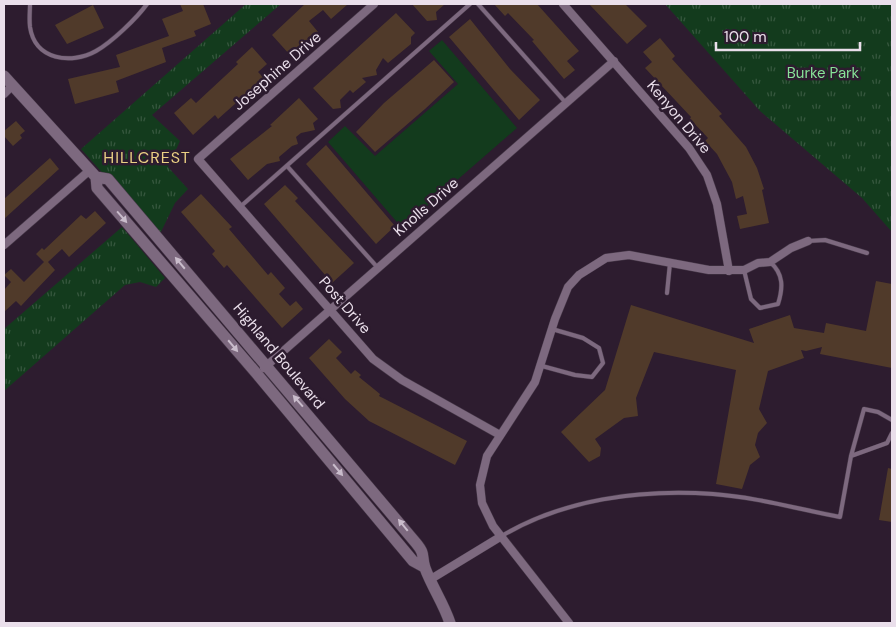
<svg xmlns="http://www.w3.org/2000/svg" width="896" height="627" font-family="'DM Sans',sans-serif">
	<defs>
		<pattern id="park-tufts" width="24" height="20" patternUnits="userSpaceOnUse" patternTransform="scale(1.25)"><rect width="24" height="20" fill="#133b1d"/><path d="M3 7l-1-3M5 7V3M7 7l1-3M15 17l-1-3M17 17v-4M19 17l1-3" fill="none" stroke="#36573e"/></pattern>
	</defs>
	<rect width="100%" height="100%" fill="#2d1c2f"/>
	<path fill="#133b1d" d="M442,40l75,88 -115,100 -74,-86 17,-16 30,30 83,-72 -29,-33z"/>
	<path fill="url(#park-tufts)" d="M246,4h35l-129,111 28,26 -12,26 20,22 -13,14 -16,33 -78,-87z
		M665,4h227v228l-30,-34 -102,-87z
		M122,227l43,51 -9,9 -16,-5 -15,3 -121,106v-62z"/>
	<path fill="#503a2a" d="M180,4h23l8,20 -17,7 2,5 -34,12 4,14 -50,19 3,11 -44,12 -7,-25 52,-12 -4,-12 53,-19 -7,-17 21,-8z
		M305,4h43l-17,15 -8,-9 -14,11 9,11 -28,23 -18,-20z
		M412,4h33l-9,8 1,8 -10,1z
		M494,4h43l42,47 -12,10 8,9 -11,9 -32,-38 2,-1 -26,-27 -3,3z
		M589,4h36l22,22 -20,18z
		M93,5l11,23 -37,16 -12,-19z
		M396,13l19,20 -4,4v7l-23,19 -5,-5 -7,12 1,5 -15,3 4,4 -13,11 -3,-3 -10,10 1,8 -8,1 -20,-21z
		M470,19l40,50 30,31 -21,20 -70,-83z
		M660,38l15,18 -3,3 50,55 -3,2 27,31 11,21 7,21 -2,1 7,33 -29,6 -3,-13 10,-2 -4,-18 -7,3 -4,-17 -15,-28 -12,-13 3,-3 -18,-19 1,-2 -46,-49 7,-6 -9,-10z
		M252,47l15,17 -9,8 6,6 -46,41 -3,-4 -22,20 -19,-22 17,-15 5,5 42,-39 -2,-2z
		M434,60l20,22 -29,27 -50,43 -19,-20 28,-29z
		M299,98l19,21 -5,4 2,7 -14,3 -5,4 2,7 -6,2 -13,11 1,4 -13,3 -19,16 -18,-21 42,-33 -2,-1z
		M16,121l9,10 -5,4 2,3 -9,8 -9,-10v-5z
		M326,145l69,81 -19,18 -70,-80z
		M50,158l9,11 -55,50v-20z
		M285,185l13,13 -3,3 59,62 -22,20 -68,-79z
		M201,194l31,33 -3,2 39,46 3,-3 14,16 -6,6 11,12 6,-5 7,8 -21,19 -55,-63 -3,3 -12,-14 3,-3 -34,-39z
		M95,211l11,12 -37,34 -7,-8 -14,13 7,8 -21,22 -13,14 -5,-5 -12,11v-22l7,-8 -7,-7 7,-6 13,13 20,-20 -8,-8 6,-6 2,2 37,-35 5,4z
		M876,281l16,3v84l-72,-14 2,-7 -16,4 -5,-1 3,8 -36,13 -9,38 8,14 -9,10 -3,12 5,12 -10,8 -8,24 -26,-5 20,-114 -82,-18 -18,46 2,18 -14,2 -29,21 6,9 -1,8 -11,6 -28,-30 44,-42 26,-85 123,38 -5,-14 41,-14 4,13 30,5 2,-10 40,8z
		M329,339l13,13 -6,6 15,16 4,-4 6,5 -2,2 21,17 -1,2 88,45 -12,24 -86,-44 -24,-22 -36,-41z
		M888,468l4,1v53l-13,-2z"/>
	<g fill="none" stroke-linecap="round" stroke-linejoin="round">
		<defs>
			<path id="lane" d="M30,4c0,7 -1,15 0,23 5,33 41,38 66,24 16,-9 41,-33 51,-47
				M478,4l88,99
				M287,166l91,102
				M240,207l230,-203
				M808,241l17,-1 42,13
				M744,270l7,29 9,9 18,-4c5,-16 6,-30 -8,-42
				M667,293l3,-30
				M542,366l33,9 17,2 11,-14 -4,-15 -16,-10 -31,-9
				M851,456l36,-13 5,-10
				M500,537c63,-38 140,-48 213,-43 42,3 85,15 127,23l11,-61 13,-47 14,3 14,8"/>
			<path id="street" d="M374,4l-176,155 175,200 29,21 98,55
				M563,4l126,144 18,27 10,29 12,67
				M4,94l8,-8
				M4,245l86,-75
				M264,368l350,-307
				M431,579l69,-42
				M569,623l-76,-97 -11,-23 -2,-18 7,-29 48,-74 20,-63 13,-32 11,-12 27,-17 23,-3 80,15h35l14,-7 12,-1 21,-14 17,-7"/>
			<path id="secondary" d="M4,76l92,101 1,11 160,186 156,187 11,6
				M96,177l12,2 308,364c10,12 5,13 9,25 7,19 19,36 25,55"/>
		</defs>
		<use href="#lane" stroke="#483a4a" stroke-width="5"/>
		<use href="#street" stroke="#483a4a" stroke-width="9"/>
		<use href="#secondary" stroke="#483a4a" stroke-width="12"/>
		<use href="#lane" stroke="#7d697f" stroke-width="4"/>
		<use href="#street" stroke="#7d697f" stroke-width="8"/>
		<use href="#secondary" stroke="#7d697f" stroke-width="11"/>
	</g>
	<defs><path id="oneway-solid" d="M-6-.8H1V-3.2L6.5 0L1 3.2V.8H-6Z" transform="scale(1.25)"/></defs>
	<g fill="#c9bccb">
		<use href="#oneway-solid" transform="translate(122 217) rotate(49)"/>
		<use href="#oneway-solid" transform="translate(180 263) rotate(-130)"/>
		<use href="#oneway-solid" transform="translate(233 346) rotate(50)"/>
		<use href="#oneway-solid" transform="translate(298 401) rotate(-131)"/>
		<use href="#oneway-solid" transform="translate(338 470) rotate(50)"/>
		<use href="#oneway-solid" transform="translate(403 525) rotate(-129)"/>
	</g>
	<g text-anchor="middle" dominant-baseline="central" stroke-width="5" stroke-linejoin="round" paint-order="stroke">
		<g font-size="15" fill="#eadfeb" stroke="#2d1c2f">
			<text transform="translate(277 71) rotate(-41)">Josephine Drive</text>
			<text transform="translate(679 117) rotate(50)">Kenyon Drive</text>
			<text transform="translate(426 207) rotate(-41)">Knolls Drive</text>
			<text transform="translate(345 305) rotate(49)">Post Drive</text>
			<text transform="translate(279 356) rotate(50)">Highland Boulevard</text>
		</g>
		<g font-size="15" fill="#87e398" stroke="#2d1c2f">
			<text x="823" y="73">Burke Park</text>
		</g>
		<g font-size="16" letter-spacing="1" fill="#ead084" stroke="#2d1c2f">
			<text x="147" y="157">HILLCREST</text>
		</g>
	</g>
	<rect width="896" height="627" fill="none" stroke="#eadfeb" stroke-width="10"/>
	<path d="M716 42v8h144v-8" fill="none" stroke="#eadfeb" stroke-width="2.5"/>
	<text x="724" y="42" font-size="15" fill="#eadfeb" stroke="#2d1c2f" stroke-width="4" paint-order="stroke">100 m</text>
</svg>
